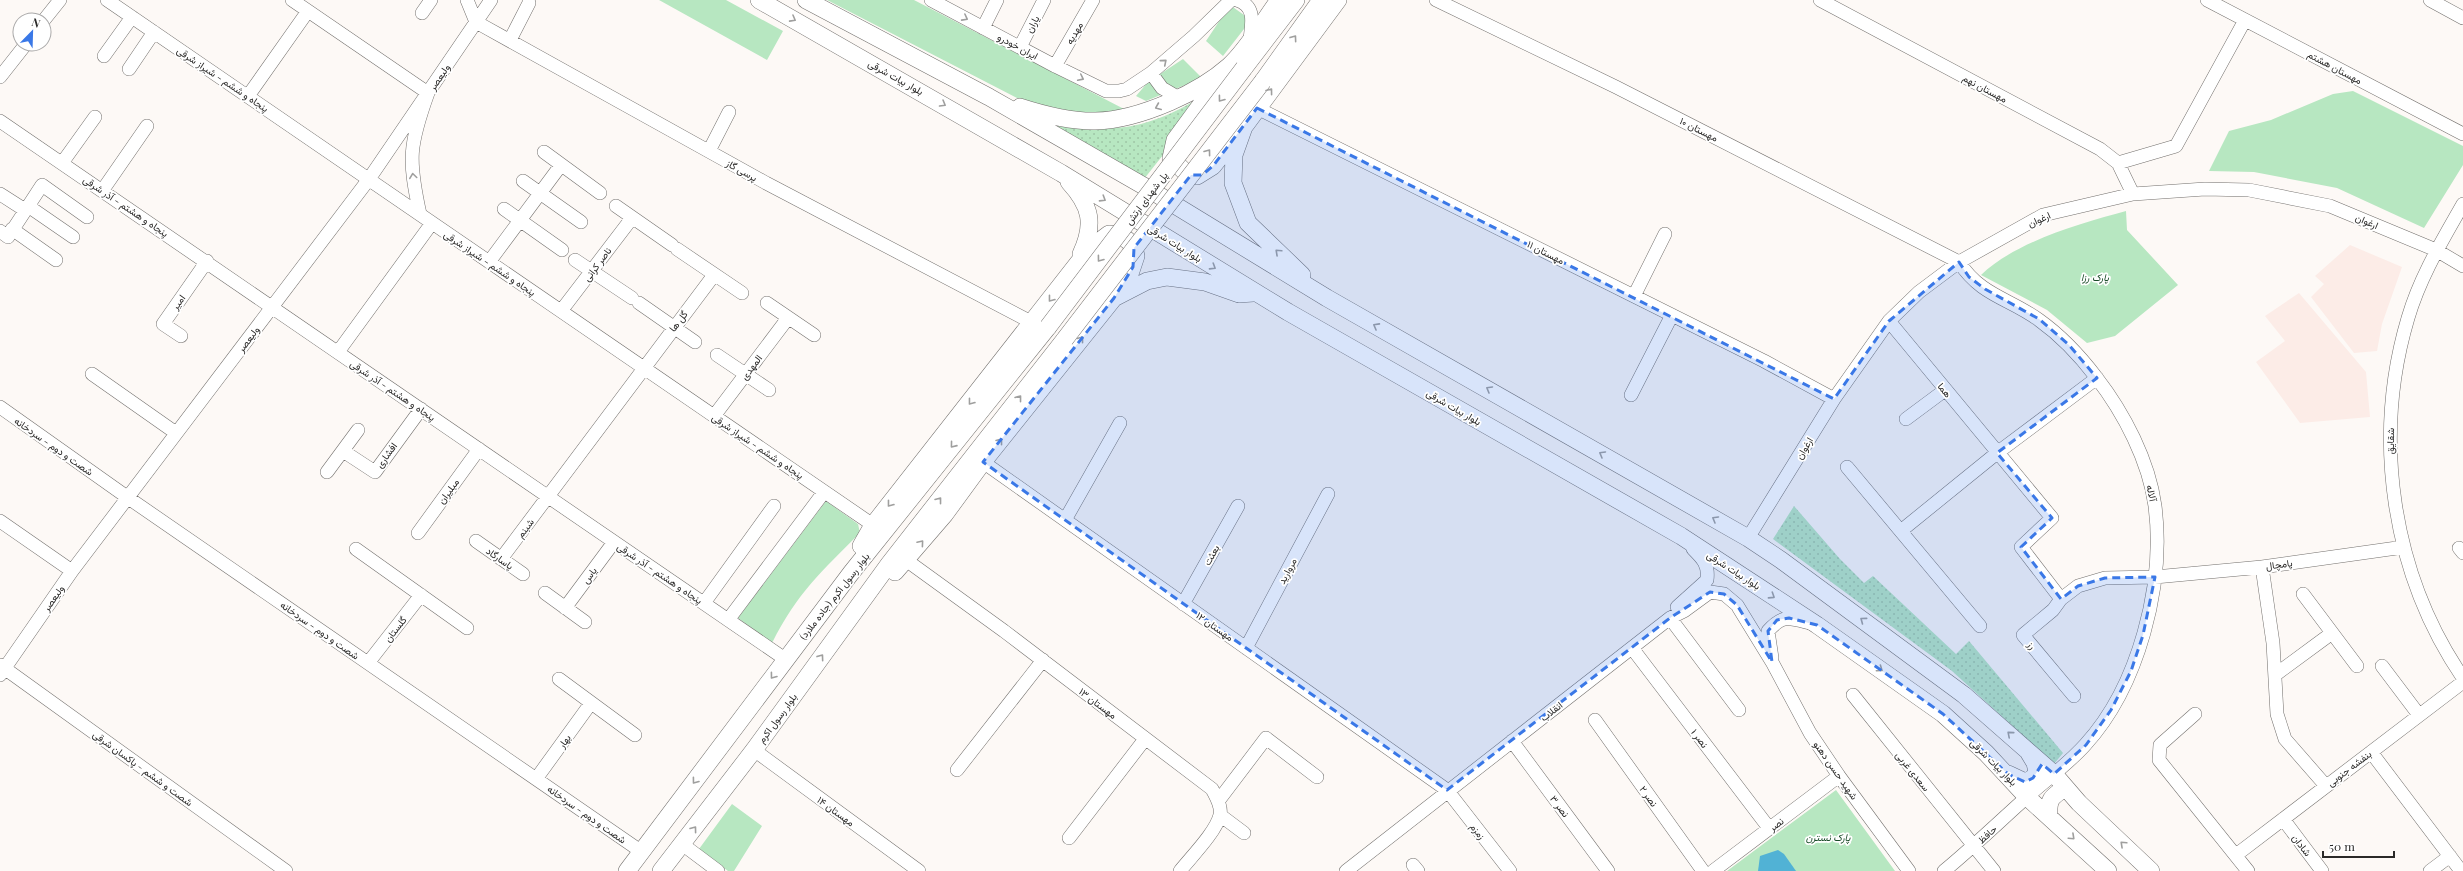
<svg xmlns="http://www.w3.org/2000/svg" width="2463" height="871" font-family="'Playfair Display',Vazirmatn,serif">
	<defs>
		<pattern id="grass-dots" width="8" height="8" patternUnits="userSpaceOnUse"><rect width="8" height="8" fill="#b7e7c1"/><path d="M2 2h.1M6 6h.1" fill="none" stroke="#9ec6a6" stroke-width="1.8" stroke-linecap="round"/></pattern>
	</defs>
	<rect width="100%" height="100%" fill="#fdf9f6"/>
	<path fill="#fcece7" d="M2350,245l52,22 -20,57 -5,27 -23,2 -43,-56 13,-13 -9,-8z
		M2299,293l67,79 4,45 -70,6 -44,-61 29,-21 -20,-25z"/>
	<path fill="url(#grass-dots)" d="M1203,96l-36,54 -23,29 -92,-56c19,2 37,5 56,5 33,1 67,-15 95,-32z
		M1794,506l46,53 24,24 9,-7 83,78 13,-13 94,112 -9,11 -102,-93 -179,-132z"/>
	<path fill="#b7e7c1" d="M659,0h67l57,31 -16,29z
		M827,0h87l210,109 1,4 -63,-1 -43,-13z
		M1230,5l21,15 -28,36 -17,-15z
		M1183,59l19,19 -56,23 -10,-5 12,-14z
		M2353,91l110,55v19l-39,63 -87,-40 -83,-16 -45,-1 20,-40 42,-11 62,-26z
		M2126,211l1,19 51,55 -63,51 -28,7 -40,-33 -66,-35c34,-33 100,-52 145,-64z
		M826,501l32,23 2,9c-39,39 -62,59 -88,110l-34,-25z
		M1836,790l59,81h-168z
		M732,804l30,22 -28,45h-6l-29,-22z"/>
	<path fill="#51b2d5" d="M1778,850l6,4 12,17h-38l2,-15z"/>
	<g fill="none" stroke-linecap="round" stroke-linejoin="round">
		<defs>
			<path id="minor" d="M107,0l766,525
				M292,0l136,93c-19,53 -20,66 -8,121
				M467,0l9,22 290,161 267,140
				M931,0l124,66 51,25h13l8,-2 24,-16 43,-37 37,-36
				M1237,0c19,6 15,23 13,39
				M1436,0l180,87 343,175c22,34 50,36 80,58 21,15 41,36 57,57 28,36 53,84 59,129 10,78 -16,180 -70,239 -17,19 -38,34 -57,51 -28,25 -55,51 -84,75
				M1820,0l280,149 18,14 15,31
				M2207,0l256,134
				M2430,0l33,18
				M422,13l9,-13
				M44,20l16,-20
				M983,28l14,-28
				M510,40l19,-37
				M1020,47l24,-47
				M104,56l28,-39
				M1055,66l38,-66
				M129,69l25,-37
				M1151,73l11,15 17,10
				M0,77l26,-33
				M248,96l60,-85
				M1257,108l507,253 70,38
				M0,121l785,538
				M709,151l20,-39
				M544,152l56,41
				M62,163l33,-46
				M2118,163l58,-17 69,-126
				M523,181l58,41
				M102,191l45,-65
				M0,194l25,16
				M2463,204c-21,37 -43,73 -55,114 -36,121 -16,256 55,360
				M28,206l45,31
				M616,206l56,39
				M504,209l58,41
				M12,229l44,31
				M0,231l8,6 34,-52 45,32
				M677,249l65,44
				M575,260l57,38
				M489,262l72,-97
				M1634,296l31,-62
				M639,303l56,39
				M767,303l47,32
				M561,311l71,-93
				M1893,326l159,192 -31,29 40,52
				M181,336l-18,-12 44,-63
				M338,352l94,-129
				M717,355l52,35
				M92,374l84,59
				M1631,395l41,-80
				M0,407l127,90 515,355
				M714,416l74,-98
				M1906,419l39,-29
				M343,451l32,21 46,-63
				M983,462l464,328 63,81
				M1847,467l133,159
				M327,472l31,-42
				M1065,520l55,-97
				M0,521l72,50
				M1902,530l95,-77 100,-75
				M418,533l61,-84
				M1748,538l86,-139 55,-78 30,-29 40,-30 84,-47 90,-21 72,-5 44,1 81,16 106,44 27,16
				M476,541l47,33
				M2459,548l4,5
				M356,549l111,79
				M501,559l213,-284
				M906,560l98,71 208,158c4,8 10,17 8,26 -4,17 -29,42 -40,56
				M2262,567l11,76 4,71 8,25 41,47
				M545,593l40,29
				M2303,594l54,72
				M704,603l70,-97
				M1183,604l55,-98
				M1677,607l30,-27c2,-15 -4,-21 -14,-31
				M565,608l49,-66
				M1670,618l69,92
				M728,620l96,-128
				M1246,648l82,-154
				M1632,648l137,180
				M1772,658l-4,-27c15,-17 22,-13 42,-8
				M368,663l53,-68
				M0,665l286,206
				M2382,666l37,49
				M0,675l72,-104 297,-392 122,-179
				M2275,675l57,-42
				M559,679l76,56
				M1853,695l141,176
				M2074,696l-51,-61 30,-25 8,-11 17,-13 27,-8 50,-1 107,-10 142,-20
				M2195,714l-35,31 -1,15 89,111
				M1595,720l108,151
				M1512,741l96,130
				M754,750l165,121
				M2371,752l90,119
				M957,770l86,-110
				M536,779l55,-76
				M1219,800l47,-62 51,39
				M1220,815l24,18
				M2283,819l39,52
				M1069,838l76,-99
				M682,844l36,27
				M2236,855l227,-173
				M1413,865l5,6
				M1346,871l324,-253 14,-7 26,-19 14,2 13,11 35,57 38,71 29,43 70,95
				M1713,871l126,-95
				M2430,871l20,-15"/>
			<path id="major" d="M759,0l302,173 227,139 393,224 136,89 126,89 43,39 41,44 81,74
				M806,0l183,97 153,88 185,113 421,240 33,22 183,135 90,79 25,29 72,68
				M1244,68l52,-68
				M1219,80l-44,60 -4,18 15,15 11,3 16,-10 23,-29
				M1263,81l58,-81
				M1020,107c59,19 92,20 150,-5 21,-9 42,-21 59,-36 19,-17 35,-46 50,-66
				M1069,182c22,24 26,42 12,72
				M1302,275l-54,-52 -15,-40 1,-28 10,-28 94,-127
				M861,546l12,-21 216,-276 20,-15c14,1 25,7 27,22l-7,21 -14,19
				M895,572l50,-58 38,-52 131,-164 33,-17 20,-4 38,5 34,12 14,-1
				M2008,774l17,8 8,-4 4,-6 -2,-9 -6,-10
				M2049,817c-1,-18 2,-20 16,-29
				M627,871l224,-298 197,-246
				M661,871l93,-121 135,-186 176,-225"/>
		</defs>
		<use href="#minor" stroke="#73706d" stroke-width="14"/>
		<use href="#major" stroke="#73706d" stroke-width="18"/>
		<use href="#minor" stroke="#fff" stroke-width="13"/>
		<use href="#major" stroke="#fff" stroke-width="17"/>
		<defs>
			<path id="major-bridge" d="M1048,327l196,-259
				M1065,339l198,-258"/>
		</defs>
		<use href="#major-bridge" stroke="#73706d" stroke-width="18" stroke-linecap="butt"/>
		<use href="#major-bridge" stroke="#fff" stroke-width="17"/>
	</g>
	<defs><path id="oneway-chevron" d="M-2-3.5L2.5 0L-2 3.5" fill="none" stroke-width="1.6" stroke-linecap="round" stroke-linejoin="round"/></defs>
	<g stroke="#9f9f9e">
		<use href="#oneway-chevron" transform="translate(965 18) rotate(28)"/>
		<use href="#oneway-chevron" transform="translate(793 19) rotate(29)"/>
		<use href="#oneway-chevron" transform="translate(1294 38) rotate(-54)"/>
		<use href="#oneway-chevron" transform="translate(1164 62) rotate(-40)"/>
		<use href="#oneway-chevron" transform="translate(1081 78) rotate(26)"/>
		<use href="#oneway-chevron" transform="translate(1270 91) rotate(-53)"/>
		<use href="#oneway-chevron" transform="translate(1221 99) rotate(127)"/>
		<use href="#oneway-chevron" transform="translate(943 104) rotate(30)"/>
		<use href="#oneway-chevron" transform="translate(1158 107) rotate(157)"/>
		<use href="#oneway-chevron" transform="translate(1208 152) rotate(-53)"/>
		<use href="#oneway-chevron" transform="translate(413 176) rotate(-98)"/>
		<use href="#oneway-chevron" transform="translate(1103 199) rotate(32)"/>
		<use href="#oneway-chevron" transform="translate(1278 252) rotate(-137)"/>
		<use href="#oneway-chevron" transform="translate(1100 259) rotate(127)"/>
		<use href="#oneway-chevron" transform="translate(1213 267) rotate(32)"/>
		<use href="#oneway-chevron" transform="translate(1051 299) rotate(128)"/>
		<use href="#oneway-chevron" transform="translate(1376 326) rotate(-151)"/>
		<use href="#oneway-chevron" transform="translate(1081 339) rotate(-52)"/>
		<use href="#oneway-chevron" transform="translate(1489 389) rotate(-150)"/>
		<use href="#oneway-chevron" transform="translate(1019 398) rotate(-52)"/>
		<use href="#oneway-chevron" transform="translate(971 402) rotate(128)"/>
		<use href="#oneway-chevron" transform="translate(1000 441) rotate(-52)"/>
		<use href="#oneway-chevron" transform="translate(953 445) rotate(129)"/>
		<use href="#oneway-chevron" transform="translate(1602 454) rotate(-150)"/>
		<use href="#oneway-chevron" transform="translate(939 500) rotate(-52)"/>
		<use href="#oneway-chevron" transform="translate(890 504) rotate(128)"/>
		<use href="#oneway-chevron" transform="translate(1715 519) rotate(-150)"/>
		<use href="#oneway-chevron" transform="translate(921 543) rotate(-50)"/>
		<use href="#oneway-chevron" transform="translate(1772 596) rotate(33)"/>
		<use href="#oneway-chevron" transform="translate(1863 620) rotate(-143)"/>
		<use href="#oneway-chevron" transform="translate(821 657) rotate(-54)"/>
		<use href="#oneway-chevron" transform="translate(1880 669) rotate(35)"/>
		<use href="#oneway-chevron" transform="translate(773 676) rotate(127)"/>
		<use href="#oneway-chevron" transform="translate(2010 734) rotate(-139)"/>
		<use href="#oneway-chevron" transform="translate(695 781) rotate(127)"/>
		<use href="#oneway-chevron" transform="translate(694 829) rotate(-53)"/>
		<use href="#oneway-chevron" transform="translate(2072 837) rotate(43)"/>
		<use href="#oneway-chevron" transform="translate(2123 844) rotate(-137)"/>
	</g>
	<path fill="#3a78e7" fill-opacity="0.2" stroke="#3a78e7" stroke-width="3" stroke-dasharray="8 5" stroke-linejoin="round" d="M1257,108l577,291 55,-78 70,-59 10,15 16,12 54,30 30,26 28,33 -100,75 55,65 -31,29 40,52 17,-13 27,-8 50,-1 -12,58 -12,36 -20,39 -25,35 -32,29 -12,-10 -9,14 -8,4 -17,-8 -65,-60 -126,-89 -28,-7 -12,2 -9,11 4,31 -35,-57 -13,-11 -14,-2 -40,26 -223,172 -464,-328 131,-164 19,-31 1,-19 57,-73h11l11,-9z"/>
	<g text-anchor="middle" dominant-baseline="central" stroke-width="3.5" stroke-linejoin="round" paint-order="stroke">
		<g font-size="10" fill="#2a2928" stroke="#fff">
			<text transform="translate(1032 24) rotate(-63)">یاران</text>
			<text transform="translate(1074 33) rotate(-60)">مهدیه</text>
			<text transform="translate(1018 46) rotate(28)">ایران خودرو</text>
			<text transform="translate(2335 67) rotate(28)">مهستان هشتم</text>
			<text transform="translate(439 77) rotate(-56)">ولیعصر</text>
			<text transform="translate(896 77) rotate(29)">بلوار بیات شرقی</text>
			<text transform="translate(223 79) rotate(34)">پنجاه و ششم - شیراز شرقی</text>
			<text transform="translate(1985 88) rotate(28)">مهستان نهم</text>
			<text transform="translate(1699 129) rotate(27)">مهستان ۱۰</text>
			<text transform="translate(742 170) rotate(29)">پرسی گاز</text>
			<text transform="translate(1146 198) rotate(-53)">پل شهدای ارتش</text>
			<text transform="translate(126 206) rotate(34)">پنجاه و هشتم - آذر شرقی</text>
			<text transform="translate(2039 219) rotate(-24)">ارغوان</text>
			<text transform="translate(2367 221) rotate(23)">ارغوان</text>
			<text transform="translate(1175 243) rotate(32)">بلوار بیات شرقی</text>
			<text transform="translate(1546 252) rotate(27)">مهستان ۱۱</text>
			<text transform="translate(490 263) rotate(34)">پنجاه و ششم - شیراز شرقی</text>
			<text transform="translate(597 264) rotate(-53)">ناصر کرانی</text>
			<text transform="translate(178 302) rotate(-55)">امیر</text>
			<text transform="translate(678 321) rotate(-52)">گل ها</text>
			<text transform="translate(248 339) rotate(-53)">ولیعصر</text>
			<text transform="translate(751 367) rotate(-53)">المهدی</text>
			<text transform="translate(393 390) rotate(34)">پنجاه و هشتم - آذر شرقی</text>
			<text transform="translate(1945 390) rotate(51)">هما</text>
			<text transform="translate(1454 407) rotate(30)">بلوار بیات شرقی</text>
			<text transform="translate(2390 441) rotate(-89)">شقایق</text>
			<text transform="translate(54 446) rotate(35)">شصت و دوم - سردخانه</text>
			<text transform="translate(758 446) rotate(34)">پنجاه و ششم - شیراز شرقی</text>
			<text transform="translate(1804 448) rotate(-59)">ارغوان</text>
			<text transform="translate(386 455) rotate(-54)">افشاری</text>
			<text transform="translate(448 491) rotate(-54)">مبلیران</text>
			<text transform="translate(2152 493) rotate(78)">آلاله</text>
			<text transform="translate(525 528) rotate(-53)">شبنم</text>
			<text transform="translate(1211 555) rotate(-61)">بعثت</text>
			<text transform="translate(500 558) rotate(35)">پاسارگاد</text>
			<text transform="translate(2279 564) rotate(-8)">پامچال</text>
			<text transform="translate(1734 570) rotate(33)">بلوار بیات شرقی</text>
			<text transform="translate(1287 571) rotate(-62)">مروارید</text>
			<text transform="translate(660 573) rotate(34)">پنجاه و هشتم - آذر شرقی</text>
			<text transform="translate(589 575) rotate(-53)">یاس</text>
			<text transform="translate(834 596) rotate(-52)">بلوار رسول اکرم (جاده ملارد)</text>
			<text transform="translate(53 598) rotate(-55)">ولیعصر</text>
			<text transform="translate(1215 626) rotate(35)">مهستان ۱۲</text>
			<text transform="translate(395 629) rotate(-52)">گلستان</text>
			<text transform="translate(320 630) rotate(35)">شصت و دوم - سردخانه</text>
			<text transform="translate(2032 645) rotate(50)">رز</text>
			<text transform="translate(1098 703) rotate(37)">مهستان ۱۳</text>
			<text transform="translate(1551 711) rotate(-38)">انقلاب</text>
			<text transform="translate(777 718) rotate(-54)">بلوار رسول اکرم</text>
			<text transform="translate(1700 738) rotate(53)">نصر ۱</text>
			<text transform="translate(564 741) rotate(-54)">بهار</text>
			<text transform="translate(1994 762) rotate(45)">بلوار بیات شرقی</text>
			<text transform="translate(143 768) rotate(36)">شصت و ششم - پاکسان شرقی</text>
			<text transform="translate(2349 768) rotate(-37)">بنفشه جنوبی</text>
			<text transform="translate(1836 770) rotate(55)">شهید حسن دهنو</text>
			<text transform="translate(1913 771) rotate(51)">سعدی غربی</text>
			<text transform="translate(1649 796) rotate(54)">نصر ۲</text>
			<text transform="translate(1560 806) rotate(53)">نصر ۳</text>
			<text transform="translate(836 811) rotate(36)">مهستان ۱۴</text>
			<text transform="translate(587 814) rotate(35)">شصت و دوم - سردخانه</text>
			<text transform="translate(1776 824) rotate(-37)">نصر</text>
			<text transform="translate(1478 831) rotate(52)">زمزم</text>
			<text transform="translate(1987 834) rotate(-43)">حافظ</text>
			<text transform="translate(2302 845) rotate(53)">شادان</text>
		</g>
		<g font-size="10" font-style="italic" fill="#184a27" stroke="#fff">
			<text x="2095" y="277">پارک رزا</text>
			<text x="1828" y="837">پارک نسترن</text>
		</g>
	</g>
	<g transform="translate(32 32) rotate(23)"><circle r="19" fill="#ffffff" stroke="#aaa9a9"/>
	<path d="M0-3L7 15L0 10L-7 15Z" fill="#3a78e7"/>
	<text y="-6" font-size="11" font-weight="bold" text-anchor="middle" fill="#2a2928">N</text>
	</g>
	<path d="M2323 851v6h71v-6" fill="none" stroke="#2a2928" stroke-width="2"/>
	<text x="2329" y="851" font-size="12" fill="#2a2928" stroke="#ffffff" stroke-width="3" paint-order="stroke">50 m</text>
</svg>
